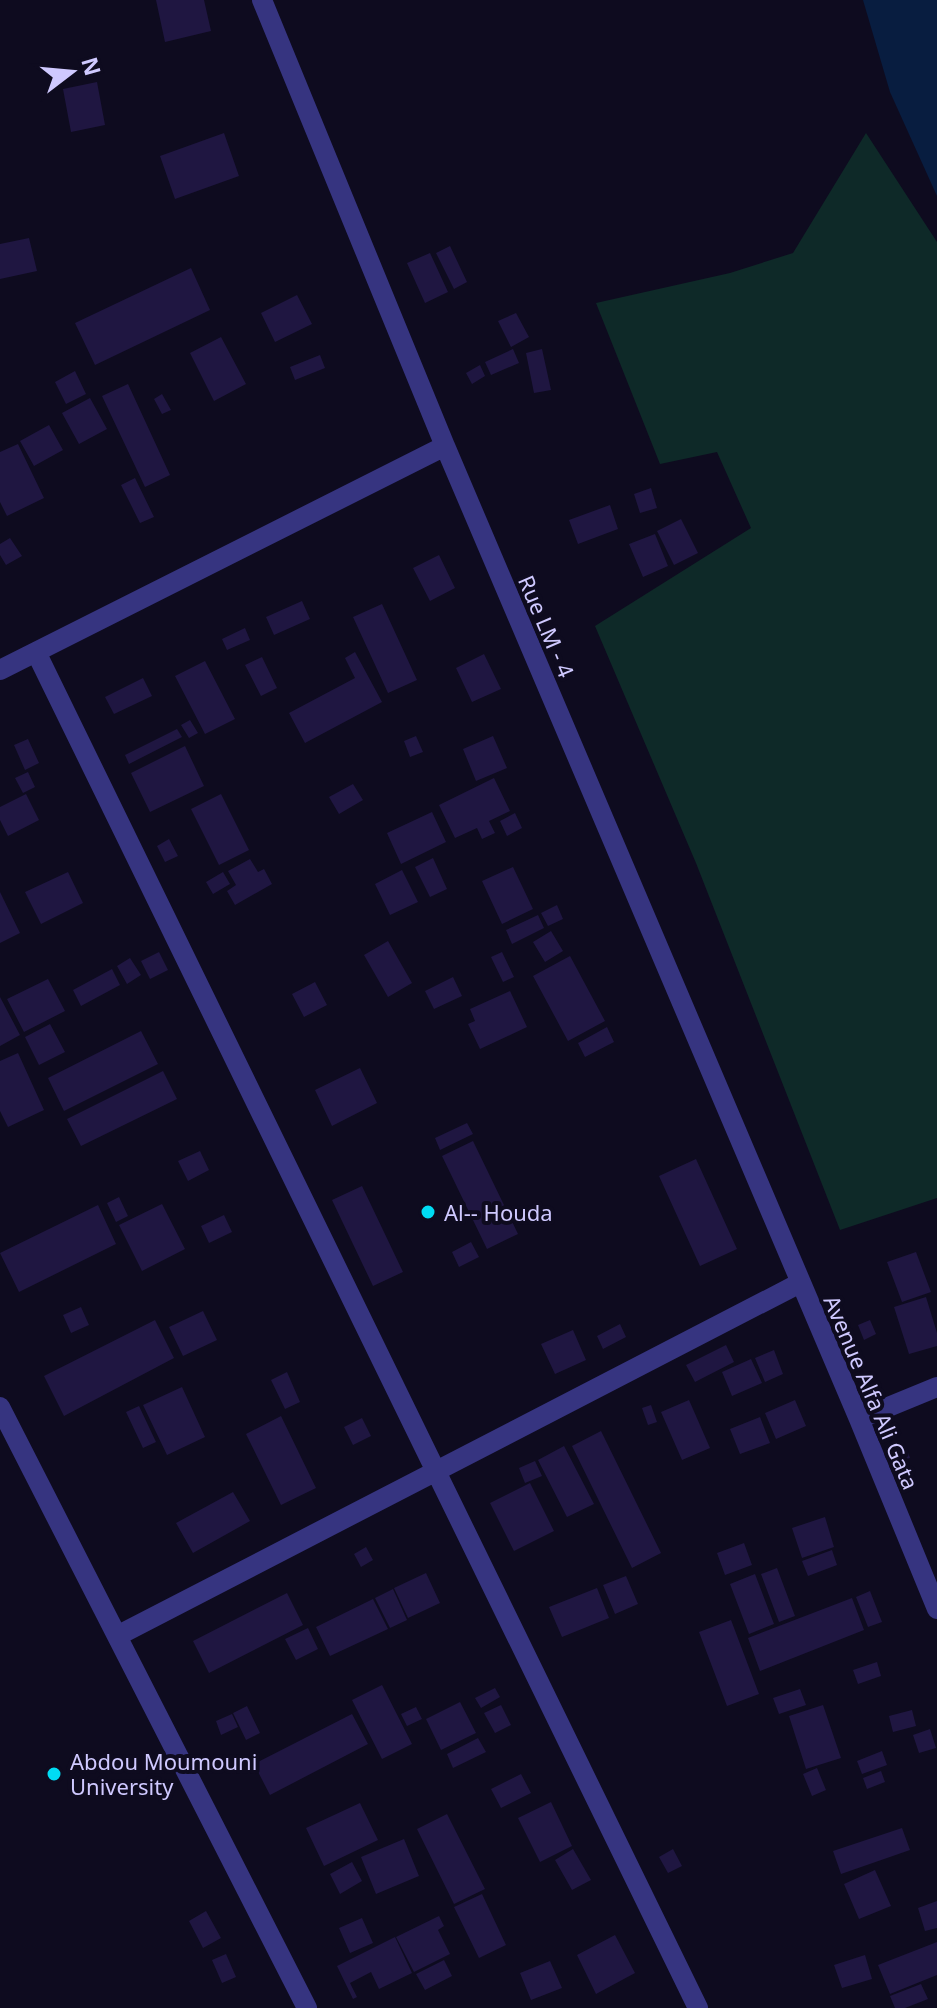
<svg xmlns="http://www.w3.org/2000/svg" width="937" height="2008" font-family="'Noto Sans',sans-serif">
	<rect width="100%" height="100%" fill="#0e0b1f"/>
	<path fill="#0e2928" d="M866,133l71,109v956l-97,32 -144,-367 -101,-237 156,-98 -34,-76 -57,12 -64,-161 134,-30 63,-20z"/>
	<path fill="#081d40" d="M863,0h74v196l-47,-104z"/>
	<path fill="#1f1641" d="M156,0h48l7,31 -46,11z
		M97,82l8,43 -34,7 -8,-43z
		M224,133l15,43 -64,23 -15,-43z
		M29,238l8,33 -37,8v-35z
		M450,246l17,36 -13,7 -18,-36z
		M430,253l18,39 -23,11 -18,-40z
		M191,268l19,42 -115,55 -20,-42z
		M297,295l15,29 -37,18 -14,-29z
		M516,313l13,24 -18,10 -13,-26z
		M221,337l25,47 -32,17 -24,-48z
		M513,349l6,14 -28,12 -6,-13z
		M542,349l9,41 -17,3 -8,-40z
		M320,355l5,13 -30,12 -5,-13z
		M480,365l5,11 -13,8 -6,-11z
		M75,371l11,23 -20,10 -11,-22z
		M128,384l42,91 -25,12 -43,-91z
		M162,394l9,16 -9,4 -8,-15z
		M90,398l17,31 -28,15 -17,-31z
		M49,425l14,25 -29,16 -14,-25z
		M18,444l26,54 -37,18 -7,-14v-50z
		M135,478l19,39 -14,6 -19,-38z
		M651,488l6,20 -17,5 -6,-19z
		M610,505l8,24 -40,15 -9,-24z
		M681,519l17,34 -24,12 -17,-34z
		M655,534l13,32 -25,11 -14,-33z
		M10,538l12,18 -16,9 -6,-10v-11z
		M439,555l16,33 -25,13 -17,-33z
		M302,601l8,18 -36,16 -8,-18z
		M382,604l35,76 -29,13 -35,-76z
		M245,628l5,12 -23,10 -5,-11z
		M355,652l27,50 -77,41 -16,-30 66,-35 -10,-20z
		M484,654l17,35 -29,13 -16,-34z
		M262,657l15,31 -16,8 -16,-31z
		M205,661l30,58 -30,15 -30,-58z
		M143,678l9,18 -38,18 -9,-17z
		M190,720l8,13 -9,5 -8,-13z
		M177,729l5,8 -53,27 -4,-9z
		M416,736l7,16 -13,5 -6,-16z
		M493,736l14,32 -31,13 -13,-32z
		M28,739l11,24 -14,7 -11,-25z
		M185,746l19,40 -54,26 -19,-39z
		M28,772l7,15 -12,6 -8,-15z
		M494,778l16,33 -21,10 6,12 -13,6 -5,-11 -22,10 -16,-33z
		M353,784l10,16 -24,14 -10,-17z
		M26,794l13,26 -31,16 -8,-16v-13z
		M221,794l28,56 -30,15 -28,-56z
		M432,812l14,30 -45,22 -14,-31z
		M515,813l7,15 -15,8 -7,-15z
		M169,839l9,17 -13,6 -8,-16z
		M433,858l14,31 -17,8 -15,-30z
		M250,859l8,13 6,-3 8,15 -37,21 -8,-14 9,-6 -8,-14z
		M513,867l20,42 -31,15 -20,-43z
		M402,870l16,32 -28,13 -15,-31z
		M68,872l15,31 -42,21 -16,-32z
		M223,872l7,12 -17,10 -7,-12z
		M0,892l20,41 -20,10z
		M557,905l6,14 -15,7 -7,-13z
		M538,915l6,13 -32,16 -6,-14z
		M551,931l12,20 -18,11 -12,-20z
		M388,941l24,42 -24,14 -24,-42z
		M159,952l9,18 -18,9 -9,-18z
		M502,952l12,25 -11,5 -12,-25z
		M570,956l35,65 -37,20 -35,-65z
		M130,958l11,17 -14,9 -10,-18z
		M112,969l8,16 -39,21 -8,-16z
		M453,977l9,19 -28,13 -9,-18z
		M48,979l17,32 -41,21 -17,-33z
		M315,982l12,23 -23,12 -12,-23z
		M510,991l17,36 -47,22 -12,-25 7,-3 -5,-12z
		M0,997l20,38 -20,11z
		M50,1024l15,28 -26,13 -14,-28z
		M607,1027l7,15 -29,15 -7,-14z
		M141,1031l17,33 -94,47 -16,-33z
		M18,1053l26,57 -36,17 -8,-16v-50z
		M360,1068l17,35 -45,23 -17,-36z
		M163,1071l14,28 -96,47 -14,-27z
		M467,1123l6,11 -33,16 -5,-12z
		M473,1141l45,93 -31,15 -45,-93z
		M200,1151l9,19 -21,11 -10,-20z
		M696,1159l41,90 -37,17 -41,-90z
		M362,1186l41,86 -30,14 -41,-86z
		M119,1197l9,19 -12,6 -9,-19z
		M162,1204l23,45 -43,22 -23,-46z
		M98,1205l18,39 -97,48 -19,-39z
		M224,1215l8,17 -23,11 -8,-17z
		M471,1242l8,15 -20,10 -7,-15z
		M916,1252l15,40 -29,10 -15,-40z
		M926,1297l11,36v13l-28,8 -15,-47z
		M81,1307l8,18 -18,8 -8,-18z
		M203,1311l14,29 -34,16 -14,-29z
		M155,1320l19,38 -110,58 -20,-40z
		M870,1320l6,14 -12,6 -6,-15z
		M620,1324l6,13 -23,12 -6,-13z
		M573,1330l13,30 -31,14 -14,-30z
		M726,1345l8,17 -39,20 -9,-17z
		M774,1350l9,24 -18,8 -10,-24z
		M751,1359l11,24 -30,13 -10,-24z
		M287,1372l13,30 -15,7 -14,-29z
		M182,1387l23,50 -38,18 -24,-50z
		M689,1400l21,48 -28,12 -21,-48z
		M795,1400l11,26 -30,13 -11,-26z
		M651,1405l6,17 -9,3 -6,-17z
		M139,1406l17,36 -13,6 -17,-36z
		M281,1416l35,72 -35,17 -35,-71z
		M760,1417l10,26 -30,11 -10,-25z
		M362,1418l9,18 -18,9 -9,-18z
		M601,1431l60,122 -29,15 -60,-122z
		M564,1446l30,58 -27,13 -29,-57z
		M906,1446l4,12 -17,4 -3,-11z
		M535,1461l7,15 -17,7 -6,-15z
		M530,1483l24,48 -40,20 -24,-48z
		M233,1492l17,29 -57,32 -17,-30z
		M825,1517l9,30 -32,11 -10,-30z
		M744,1543l8,22 -27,10 -8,-22z
		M366,1547l7,13 -12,7 -7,-13z
		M832,1550l5,15 -29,11 -6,-15z
		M777,1568l18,48 -16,6 -18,-48z
		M426,1573l14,30 -32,15 -14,-30z
		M755,1574l19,50 -25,10 -19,-50z
		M626,1576l12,28 -23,10 -12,-29z
		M597,1588l12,30 -47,19 -13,-30z
		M393,1589l14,31 -17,8 -15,-30z
		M870,1591l12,31 -14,5 -12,-30z
		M287,1593l16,32 -94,48 -16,-32z
		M852,1598l12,32 -104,41 -12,-33z
		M373,1599l15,30 -58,27 -14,-29z
		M731,1620l28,74 -32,12 -28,-74z
		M308,1628l10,21 -22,11 -11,-21z
		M877,1662l4,14 -23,8 -5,-14z
		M382,1685l30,59 -30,15 -30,-59z
		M495,1688l5,9 -19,11 -6,-10z
		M800,1689l6,16 -27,9 -6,-16z
		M460,1702l16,31 -35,17 -15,-31z
		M501,1705l10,20 -16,8 -11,-20z
		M823,1705l18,53 -35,11 -17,-53z
		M247,1706l13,27 -14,7 -13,-27z
		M416,1707l6,12 -15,7 -6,-12z
		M912,1710l4,16 -23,6 -4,-16z
		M232,1714l6,13 -17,8 -5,-14z
		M352,1714l16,30 -98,51 -16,-31z
		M930,1729l6,19 -17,5 -6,-18z
		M478,1738l8,14 -33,16 -6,-14z
		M882,1751l5,14 -25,9 -5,-13z
		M817,1768l9,22 -14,6 -9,-22z
		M881,1771l4,11 -18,7 -4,-11z
		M521,1774l10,19 -30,15 -10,-19z
		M551,1802l21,44 -32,16 -22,-44z
		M360,1803l18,37 -54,26 -18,-38z
		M447,1814l38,75 -31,15 -37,-75z
		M902,1828l8,22 -69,24 -8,-23z
		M404,1839l15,37 -43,18 -15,-37z
		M573,1849l18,31 -19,10 -17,-30z
		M673,1849l9,17 -14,7 -9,-16z
		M352,1862l10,19 -22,13 -10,-20z
		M875,1870l16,36 -32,13 -15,-35z
		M482,1894l24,51 -27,13 -25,-51z
		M937,1901v27l-12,3 -7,-23z
		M206,1911l15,27 -18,10 -14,-27z
		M439,1916l5,10 -6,4 12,24 -36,18 -18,-35z
		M362,1918l11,25 -23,10 -11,-25z
		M615,1935l20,38 -39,21 -19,-39z
		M395,1937l17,36 -33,16 -8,-17 -21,11 7,14 -4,2 -16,-33z
		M937,1942v33l-47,19 -12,-29z
		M226,1954l10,23 -14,6 -10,-23z
		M865,1955l7,24 -30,9 -8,-23z
		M444,1960l8,16 -27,14 -9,-16z
		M550,1961l12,27 -31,12 -11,-27z
		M921,1984l7,15 -23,9h-10l-5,-12z"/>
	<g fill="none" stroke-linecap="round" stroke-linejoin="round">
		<path stroke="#363480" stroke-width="20" d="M262,0l183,446
			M36,652l662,1356
			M0,670l445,-224 414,973 78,190
			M0,1407l307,601
			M859,1419l78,-32
			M117,1636l683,-353"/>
	</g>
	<g fill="#00dcf4" stroke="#0e0b1f" stroke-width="3">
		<circle cx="428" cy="1212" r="8"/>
		<circle cx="54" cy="1774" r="8"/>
	</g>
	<g text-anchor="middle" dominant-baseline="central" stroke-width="8" stroke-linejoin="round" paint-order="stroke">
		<g font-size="22" fill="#cfc9ff" stroke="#0e0b1f">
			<text transform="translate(547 626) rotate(67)">Rue LM - 4</text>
			<text transform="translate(872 1392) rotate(67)">Avenue Alfa Ali Gata</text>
		</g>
		<g font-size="22" fill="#cfc9ff" stroke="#0e0b1f" text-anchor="start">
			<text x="444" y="1212">Al-- Houda</text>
			<text x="70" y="1761">Abdou Moumouni<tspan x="70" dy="25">University</tspan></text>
		</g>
	</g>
	<g transform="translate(72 72) rotate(74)" stroke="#0e0b1f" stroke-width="6" paint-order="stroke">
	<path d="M0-6L14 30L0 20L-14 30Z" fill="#cfc9ff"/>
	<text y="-12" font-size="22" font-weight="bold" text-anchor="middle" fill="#cfc9ff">N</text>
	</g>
</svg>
